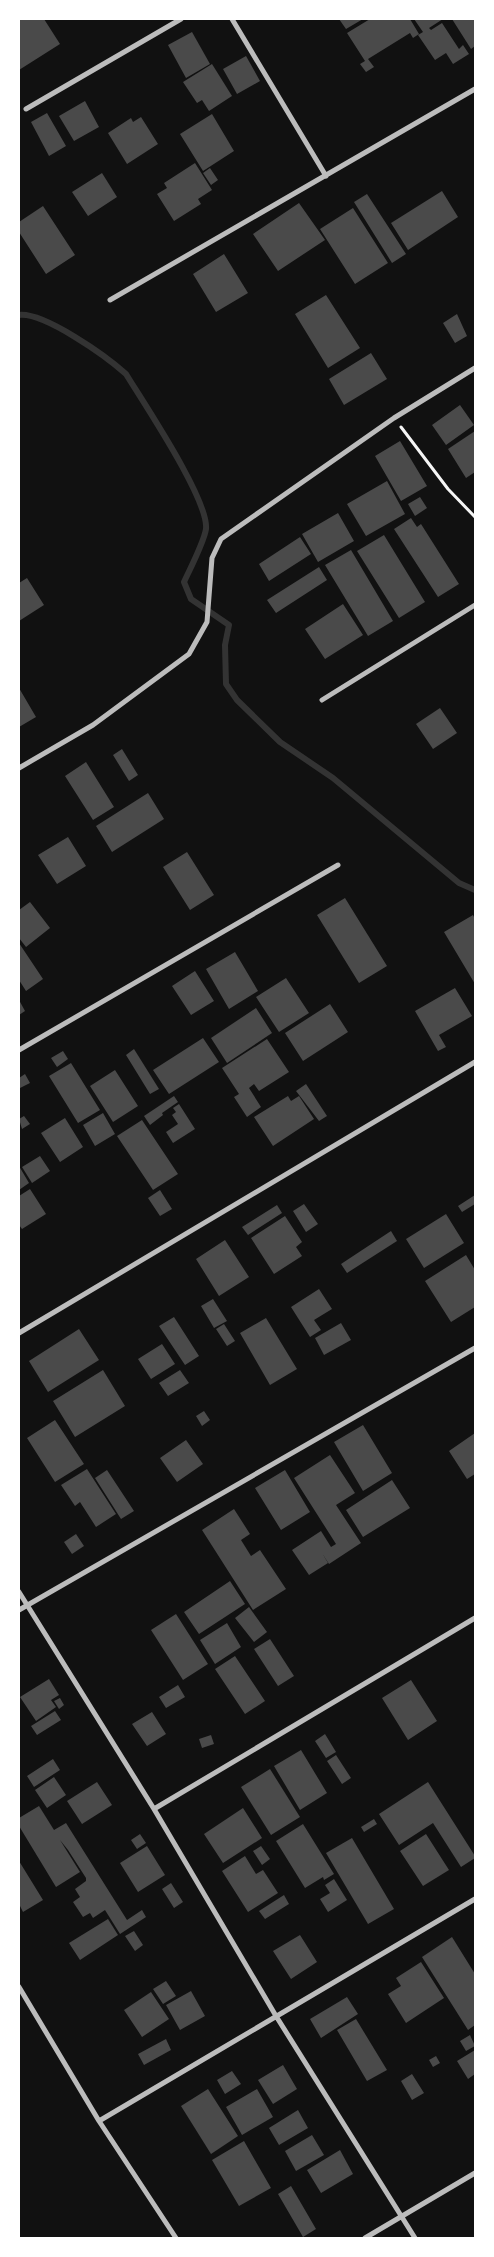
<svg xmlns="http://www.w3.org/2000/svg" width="494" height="2257" font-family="Lato,sans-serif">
	<rect width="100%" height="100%" fill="#111"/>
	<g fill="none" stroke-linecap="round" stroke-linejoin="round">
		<path stroke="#333" stroke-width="6" d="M19,315c25,-3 87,41 107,59 17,28 83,126 80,155 -2,13 -16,40 -22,53l7,17 38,26 -4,20 1,39 11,16 43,42 53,36 126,105 16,7"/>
	</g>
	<path fill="#4a4a4a" d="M19,19h25l16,25 -41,26z
		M339,19h24l-17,10z
		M370,19h40l9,15 -6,4 -3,-5 -42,26 6,8 -8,5 -6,-8 5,-3 -18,-28z
		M414,19h29l-14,9 2,2 11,-7 17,26 4,-4 6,9 -16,10 -7,-11 -11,7 -17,-25 5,-3z
		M452,19h23v27l-4,3z
		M192,32l18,32 -24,14 -18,-33z
		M246,56l14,25 -23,13 -14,-25z
		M212,64l20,32 -23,15 -7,-11 -5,3 -14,-21z
		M85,101l14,26 -25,14 -15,-25z
		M47,113l19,33 -17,10 -18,-34z
		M212,114l22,37 -31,20 -23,-37z
		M141,117l17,27 -31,20 -19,-31 23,-15 2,4z
		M195,163l17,27 -14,9 3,5 -27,17 -17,-27 10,-6 -3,-5z
		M210,168l8,12 -7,5 -8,-12z
		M102,173l15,24 -29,19 -16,-24z
		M442,191l16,26 -50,33 -17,-27z
		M367,194l39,60 -14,9 -38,-61z
		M299,203l26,37 -47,31 -25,-37z
		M43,206l32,49 -29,19 -27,-42v-10z
		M353,208l35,55 -33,21 -35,-55z
		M224,254l24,39 -32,19 -23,-38z
		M326,295l34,53 -32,20 -33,-54z
		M457,314l10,22 -12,7 -12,-20z
		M371,353l16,26 -43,26 -15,-26z
		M460,405l14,20 -28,20 -14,-20z
		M475,431v41l-9,6 -18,-29z
		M400,441l27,45 -26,15 -26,-45z
		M387,481l18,33 -39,22 -19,-32z
		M420,497l7,11 -12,8 -7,-12z
		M338,513l16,28 -36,21 -16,-28z
		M411,518l6,9 4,-3 38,60 -21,13 -44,-68z
		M384,535l41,67 -26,16 -42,-67z
		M300,537l11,17 -42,27 -10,-17z
		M351,550l42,71 -25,15 -43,-71z
		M319,567l8,13 -51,33 -9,-13z
		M27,578l17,27 -25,16v-38z
		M343,604l20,31 -38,24 -20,-30z
		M19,688l17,29 -17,10z
		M440,708l17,25 -24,16 -17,-25z
		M122,749l16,26 -9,6 -16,-26z
		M86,762l28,45 -21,13 -28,-44z
		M148,793l16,26 -52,33 -16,-26z
		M68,837l18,29 -29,18 -19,-29z
		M187,852l27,43 -24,15 -27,-43z
		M345,898l42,68 -28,17 -42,-68z
		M30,902l20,26 -24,19 -7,-9v-28z
		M473,915l2,4v65l-31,-52z
		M19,943l24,36 -17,12 -7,-11z
		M235,952l23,39 -29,18 -23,-40z
		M195,971l19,30 -23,14 -19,-29z
		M286,978l23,35 -30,19 -23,-35z
		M455,988l17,28 -33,19 7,12 -8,4 -23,-40z
		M19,1000l6,11 -6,4z
		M330,1004l18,28 -45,29 -18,-28z
		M256,1008l16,25 -45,30 -16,-25z
		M203,1038l16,24 -50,32 -16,-24z
		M267,1039l22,33 -30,19 -5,-7 -5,4 12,19 -14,10 -13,-20 5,-3 -17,-26z
		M134,1049l25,40 -9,5 -24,-39z
		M63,1051l5,8 -11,8 -6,-9z
		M71,1063l29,47 -22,13 -29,-47z
		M115,1070l23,36 -25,16 -23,-36z
		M25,1074l5,9 -10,5 -1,-10z
		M306,1084l21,32 -8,5 -23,-30z
		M174,1096l4,6 -16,11 1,2 -13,10 -6,-9z
		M288,1096l3,5 8,-5 15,23 -41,27 -19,-29z
		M179,1104l16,25 -22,14 -7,-11 12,-8 -6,-9 4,-3 -3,-4z
		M103,1113l12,21 -20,12 -12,-21z
		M24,1116l6,8 -8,5 -3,-10z
		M65,1118l18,29 -23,15 -19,-29z
		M142,1120l36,54 -25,16 -36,-54z
		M40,1156l10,15 -18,12 -10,-16z
		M19,1166l10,17 -10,7z
		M30,1189l16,25 -24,15 -3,-4v-29z
		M160,1190l12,19 -12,7 -12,-18z
		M475,1195v9l-13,8 -4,-6z
		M304,1204l14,20 -12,8 -13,-21z
		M277,1205l5,8 -34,22 -6,-8z
		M446,1214l18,29 -40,25 -18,-29z
		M285,1216l17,26 -6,5 6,9 -28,18 -23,-36z
		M391,1231l6,10 -50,32 -6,-9z
		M225,1240l24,37 -30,19 -23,-37z
		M466,1255l9,15v37l-24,15 -26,-41z
		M319,1289l13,20 -18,11 7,10 -11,7 -19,-30z
		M213,1299l14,22 -13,7 -13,-22z
		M174,1317l25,39 -14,9 -26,-39z
		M266,1318l31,51 -27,16 -30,-52z
		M341,1323l10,17 -27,15 -9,-17z
		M224,1324l11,17 -8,5 -11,-17z
		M79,1329l20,31 -51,32 -19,-31z
		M162,1344l13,20 -24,15 -13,-20z
		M103,1370l22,36 -50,31 -22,-36z
		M180,1370l9,13 -21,13 -9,-13z
		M204,1411l6,9 -8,6 -6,-10z
		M55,1420l29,44 -29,18 -28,-44z
		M363,1425l29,48 -29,18 -29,-49z
		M475,1433v41l-8,5 -18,-28z
		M186,1440l17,24 -26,18 -17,-24z
		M330,1455l25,38 -19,12 25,38 -32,21 -7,-11 6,10 -19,12 -17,-25 29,-19 10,16 5,-3 -42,-66z
		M87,1469l29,45 -20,13 -16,-25 -5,4 -14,-21z
		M107,1470l27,41 -13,8 -26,-41z
		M285,1470l25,42 -29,18 -26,-42z
		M392,1480l18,28 -47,29 -17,-27z
		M234,1509l16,25 -9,6 10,16 9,-6 26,39 -33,21 -51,-80z
		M76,1534l8,12 -12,8 -8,-12z
		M230,1581l15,23 -46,30 -15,-22z
		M249,1607l18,25 -13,10 -19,-24z
		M176,1614l32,50 -25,16 -32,-50z
		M227,1623l14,24 -26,17 -15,-24z
		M270,1639l24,37 -16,10 -24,-37z
		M235,1656l30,45 -20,13 -30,-45z
		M49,1679l10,16 -8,5 5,7 -20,14 -16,-24z
		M411,1680l26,41 -29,19 -26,-42z
		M178,1685l7,12 -19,11 -7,-11z
		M60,1698l4,7 -5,4 -5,-8z
		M55,1711l6,9 -24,15 -6,-9z
		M152,1712l14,22 -19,12 -15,-22z
		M325,1734l11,18 -10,6 -11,-17z
		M211,1735l3,9 -12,4 -3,-9z
		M301,1750l26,43 -27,17 -26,-44z
		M336,1755l15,23 -9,6 -15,-23z
		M53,1759l7,11 -26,17 -7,-11z
		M270,1769l30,48 -29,18 -30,-48z
		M54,1777l12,18 -19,13 -12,-18z
		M97,1782l15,23 -30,19 -15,-23z
		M428,1782l47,74v2l-14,9 -28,-44 -34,22 -20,-31z
		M39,1806l15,24 12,-7 61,97 15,-10 4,7 -26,17 -15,-24 -12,8 -3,-5 -7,4 -10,-15 7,-5 -5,-8 11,-8v-3l-18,-28 -8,-10 20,32 -24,15 -37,-61v-8z
		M243,1808l19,30 -39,25 -19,-29z
		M374,1819l3,5 -13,8 -3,-5z
		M303,1824l31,50 -10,6 -1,-3 -18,11 -29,-47z
		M140,1834l6,9 -9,6 -6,-9z
		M426,1834l23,36 -26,16 -23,-35z
		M352,1838l42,71 -26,15 -42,-71z
		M147,1846l18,29 -27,17 -18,-29z
		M261,1846l9,13 -8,6 -9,-14z
		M245,1856l11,18 7,-4 15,23 -30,19 -26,-41z
		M19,1861l24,39 -20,12 -4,-8z
		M334,1879l13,21 -19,12 -8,-13 10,-6 -5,-8z
		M171,1883l12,19 -9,6 -12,-19z
		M284,1895l5,9 -24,15 -6,-8z
		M108,1919l10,16 -38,25 -11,-17z
		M134,1931l9,14 -8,6 -10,-15z
		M300,1935l17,27 -26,17 -18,-28z
		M452,1937l23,37v51l-7,5 -46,-73z
		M421,1962l23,36 -38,25 -18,-29 13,-8 -5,-8z
		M166,1981l10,15 -13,8 -10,-15z
		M191,1991l14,25 -25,14 -14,-25z
		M151,1992l18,27 -27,18 -18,-27z
		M347,1997l11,17 -37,24 -11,-19z
		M356,2019l31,51 -20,11 -30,-51z
		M470,2035l5,11 -9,5 -6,-10z
		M166,2039l5,11 -27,15 -6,-11z
		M475,2050v24l-7,5 -11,-18z
		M436,2056l4,7 -7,4 -4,-7z
		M283,2065l14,24 -24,15 -15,-24z
		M232,2071l9,13 -16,10 -8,-14z
		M412,2074l12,19 -12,7 -11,-19z
		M208,2089l30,47 -27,18 -30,-48z
		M257,2089l16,28 -31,18 -16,-28z
		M298,2110l10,18 -29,17 -10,-17z
		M312,2135l12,20 -28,16 -11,-20z
		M244,2141l27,47 -32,18 -27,-46z
		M340,2150l13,24 -32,19 -14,-23z
		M291,2186l25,43 -13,8 -25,-43z"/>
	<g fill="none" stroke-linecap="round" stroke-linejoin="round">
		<path stroke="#f5f5f5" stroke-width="3" d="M401,427l47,62 27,28"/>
		<path stroke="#bcbcbc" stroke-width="5" d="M232,19l94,157
			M26,109l155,-90
			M110,300l365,-211
			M322,700l153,-95
			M19,768l74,-43 96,-71 18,-32 5,-64 9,-19 173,-121 81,-50
			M19,1050l319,-185
			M19,1333l456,-271
			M19,1592l135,217 122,207 139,222
			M19,1610l456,-262
			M154,1809l321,-191
			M19,1987l80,134 77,117
			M99,2121l376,-222
			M365,2238l110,-65"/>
	</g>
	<rect width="494" height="2257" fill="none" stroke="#ffffff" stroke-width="40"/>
</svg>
